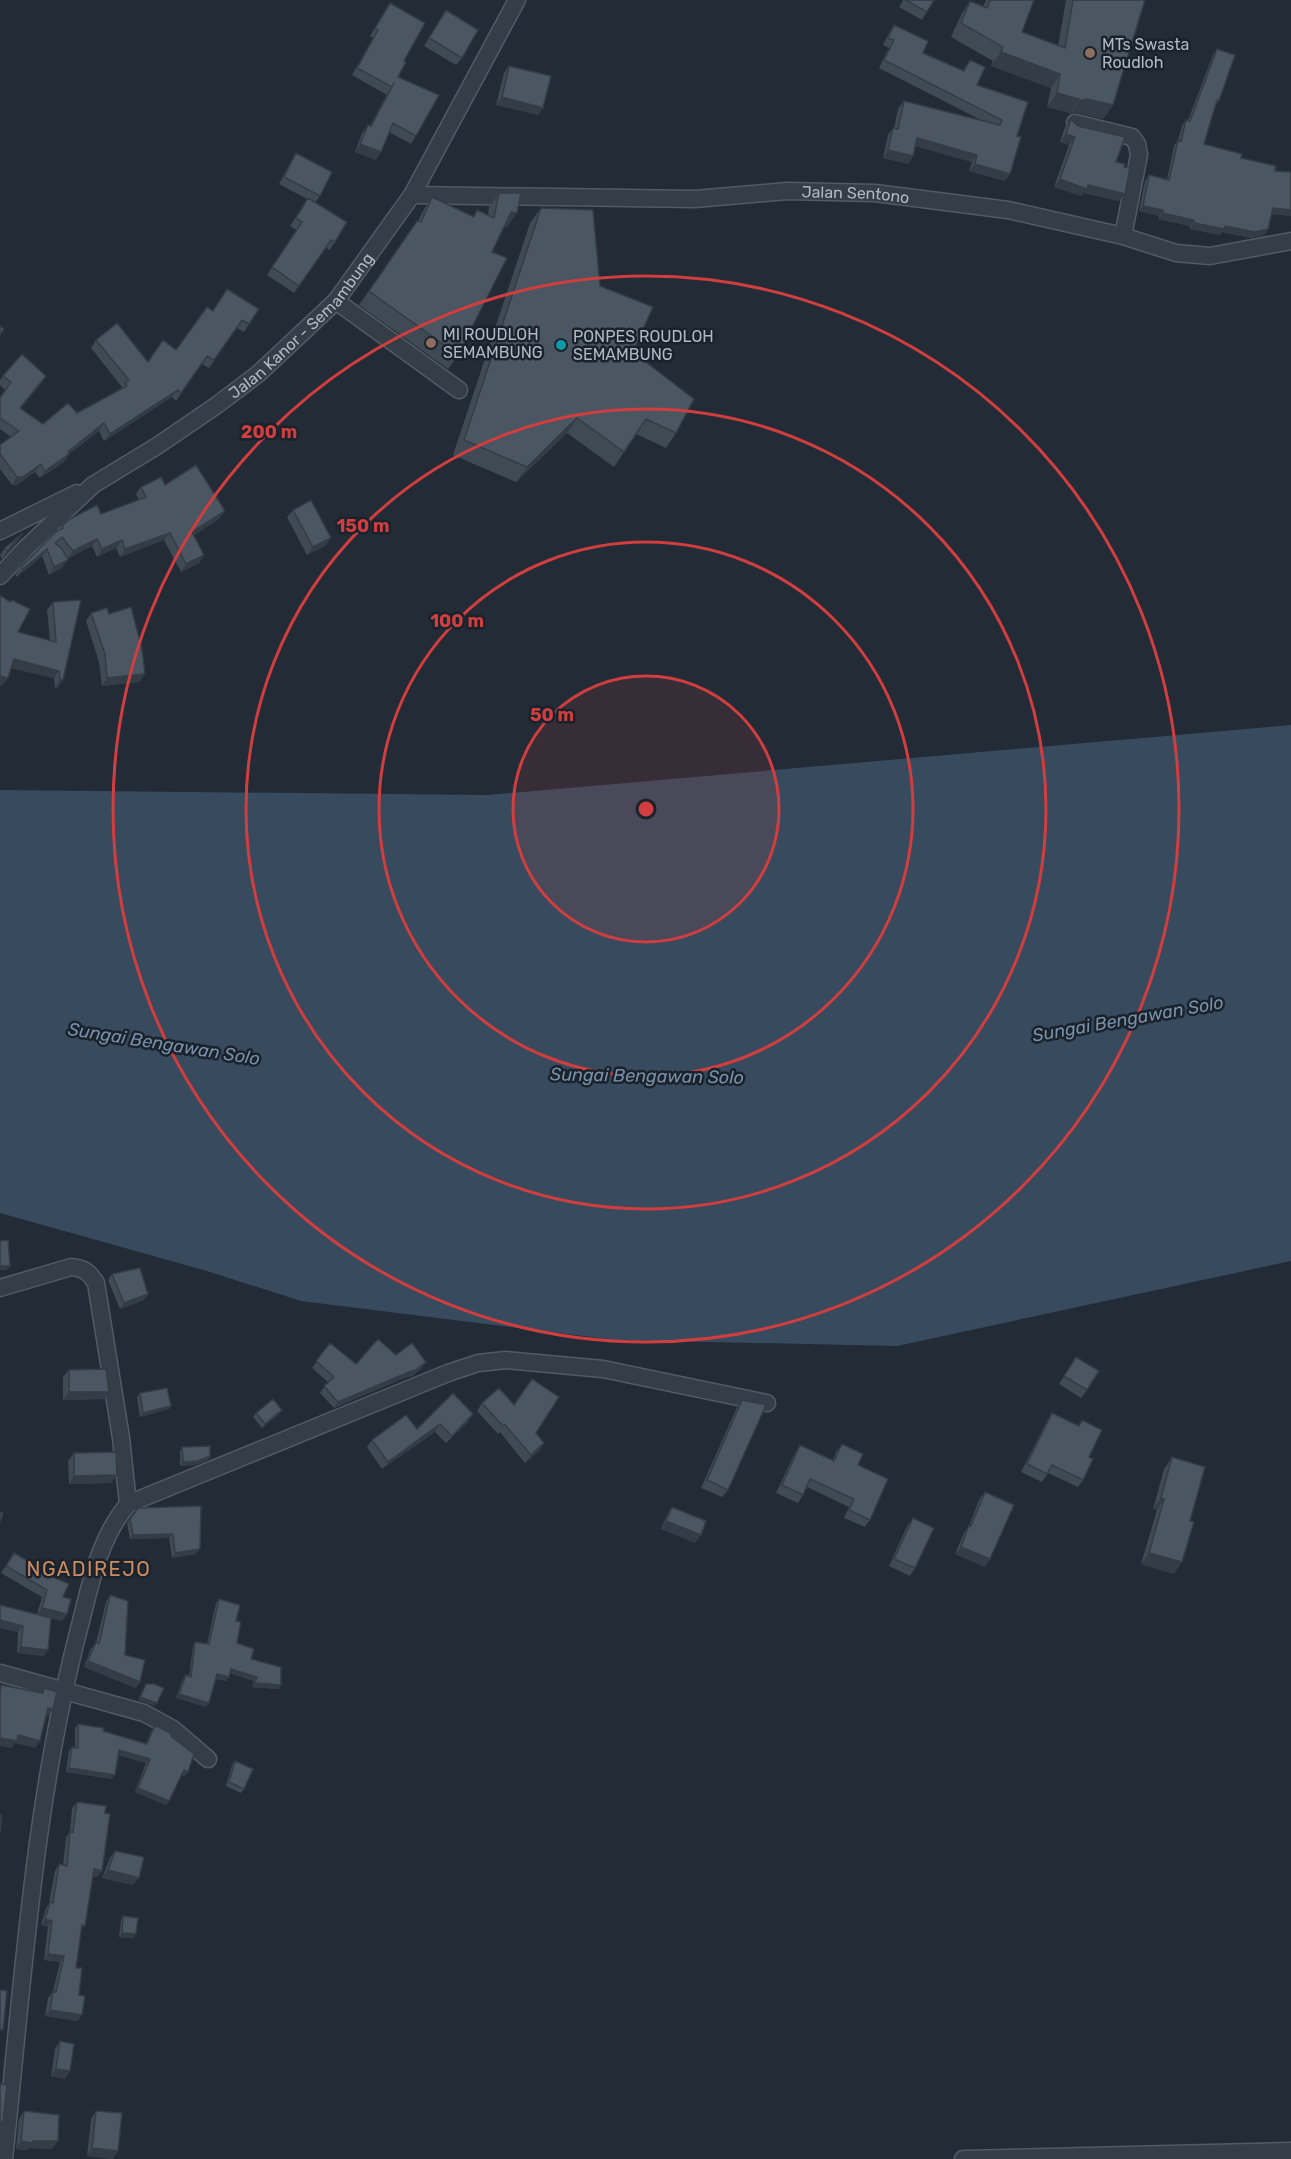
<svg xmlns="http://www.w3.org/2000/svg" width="1291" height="2159" font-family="Rubik,sans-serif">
	<rect width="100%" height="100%" fill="#222b36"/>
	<path fill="#384a5e" d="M1291,725v536l-394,85 -281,-6 -315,-39 -94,-30 -207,-58v-423l487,5z"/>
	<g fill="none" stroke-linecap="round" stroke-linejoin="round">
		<defs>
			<g id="minor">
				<path d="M1075,123l57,14 5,7 2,11 -16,81"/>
				<path id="s1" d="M412,195l283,4 92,-8 88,2 133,17 115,26 53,17 34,3 81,-15"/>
				<path d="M336,301l123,89"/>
				<path d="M0,531l77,-38"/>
				<path id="s2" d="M0,576l25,-27 68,-64 64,-39 60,-41 41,-31 78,-73 76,-106 105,-195"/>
				<path d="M0,1288l71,-21c13,1 18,5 25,16l25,155 7,66c-29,35 -37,78 -48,121 -46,174 -57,356 -76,534"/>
				<path d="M128,1504l320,-131 30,-10 28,-3 97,9 164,34"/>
				<path d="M0,1673l144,40 29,16 35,30"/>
				<path d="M963,2159l328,-8"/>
			</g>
		</defs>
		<use href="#minor" stroke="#525b64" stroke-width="19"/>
		<use href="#minor" stroke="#353d47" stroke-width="16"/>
	</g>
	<path fill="#404a54" d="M903,0h31l-12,20 -23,-13z
		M986,0h48l-12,32 36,14 8,-46h79l-32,105 -10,14 -25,-6 -9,2 1,-2 -23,-6 4,-19 -60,-22 2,-5 -42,-24 10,-22 9,-14 13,5z
		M390,3l14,58 -6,16 18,59 -5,8 -22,-12 -13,28 -21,-8 7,-19 6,-8 2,1 17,-32v1l-35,-20 21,-37 -3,-2z
		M446,10l16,48 -6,7 -32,-19z
		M894,25l29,28 40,17 7,-10 7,25 40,51 -7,38 -5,7 -36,-10 3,-9 -57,-16 -2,10 -5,8 -25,-6 5,-23 5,-7h1l4,-19 6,-8 77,19 -102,-52 10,-20 -6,-3 6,-12z
		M1217,49l2,52 -4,5 -11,38 71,27 16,1v44l-19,-2 -4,15 -4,6 -13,3 -29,-6 -2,3 -30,-6v-3l-32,-7 1,-3 -20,-5 6,-30 4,-6 18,4 7,-33 4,-6 4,-14 4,-6h2l25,-65z
		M509,66l34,42 -5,7 -42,-10 8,-32z
		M1071,119l45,43 8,5 -5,34 -35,-8 -3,3 -27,-9 15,-42 -9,-3 5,-15z
		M296,153l24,43 -5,7 20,39 -6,8 -3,-3 -32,46 -27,-18 30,-45 -7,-4 17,-27 -28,-15 12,-23z
		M499,193l8,34h-3l-12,25 -34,103 -10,14 -89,-64 58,-84h1l5,-10 9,-14 41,20 4,-7 11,5 1,-8z
		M541,208l59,78 33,66 43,81 -10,15 -30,-14 -22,33 -47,-34 -51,49 -63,-27 77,-232z
		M259,309l-15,23 -7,-4 -28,40 -7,-4 -26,37 -4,-4 -68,44 -5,-10 -30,23 -5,8 -24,16 -5,-6 -18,13h-5l-12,-16v-24l11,-8 -11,-8v-32l5,-7 -5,-5v-5l3,-4h43l-25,32 22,16 34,-11 43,-24 2,-2 -31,-39 5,-8 52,22 28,-12 37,-39z
		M165,485l54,34 -25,16 10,20 -5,8 -18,9 -17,-32 -44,17 -4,-9 -19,9 -5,-11 -25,13 -5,9 -13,7 -7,-19 -25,21 -2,-2 6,-8 39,-37 2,-4 39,-12 38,-14 -3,-6 5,-7z
		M293,510l38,28 -6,8 -18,9 -20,-38z
		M18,541l-16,18 -2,-4 5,-7z
		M53,602l10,78 -6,8h-2l-1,-10 -43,-10 -9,18 16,-54 32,8 -3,-30z
		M91,613l18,1 36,60 -6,8 -37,4 -3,-24 -13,-41z
		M112,1274l32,26 -24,9 -12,-29z
		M330,1343l26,21 40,-9 30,7 -4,6 -10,8 -8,2 -70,30 -14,-15 8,-11 -16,-14z
		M1076,1357l11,33 -6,8 -22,-14z
		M69,1370l35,29 -41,1v-23z
		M140,1393l31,13 -2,3 -29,8 -3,-20z
		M453,1393l15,29 -22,21 -11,-11 -53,37 -15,-22 5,-7 45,-11z
		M742,1400l-14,90 -6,7 -21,-9 36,-81z
		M482,1403l54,30 3,18 -14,12 -25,-31 -2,2 -21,-23z
		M282,1410l-3,4 -17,14 -9,-11 3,-4z
		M1052,1413l26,13 4,-6 7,37 -6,23 -5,7 -30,-14 -6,9 -21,-10 26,-51z
		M842,1444l16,21 12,55 -5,7 -21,-9 5,-11 -42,-20 -4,8 -5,8 -22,-10 19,-40 5,-8 33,15 3,-8z
		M182,1447l28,9 -2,4 -13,5 -15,1v-15z
		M74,1453l43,22 -6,8 -42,1 -1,-23z
		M1172,1457l18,64 -16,53 -33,-10 16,-54 -4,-1 11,-40z
		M985,1492l5,67 -5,8 -30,-13 9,-21 5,-7 10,-26z
		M201,1506l-5,48 -24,4 -3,-20 -39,1 -3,-16 11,-15z
		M672,1507l23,36 -34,-14 6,-14z
		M913,1518l2,50 -5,8 -21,-10 18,-40z
		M14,1553l21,16 28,28 4,17 -5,7 -11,-3 -3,32 -4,6 -27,-3 1,-21 -18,-4v-23l37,9 5,-17 -41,-24z
		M110,1595l15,60 11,33 -52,-21 7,-18 5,-6 10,-41z
		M219,1599l17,22 1,22 14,16 30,26 -3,4 -26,-2 2,-6 -24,-8 -4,8 -10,-2 -10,28 -30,-9 7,-19 3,-4 3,2 4,-31 2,-4 12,2 9,-41z
		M78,1724l68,20 6,-14 3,-5 30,51 -4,-1 -15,30 -31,-13 11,-29 -27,-8 -7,24 -46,-7 3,-21 3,-4h3v-19z
		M235,1761l9,28 -3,4 -15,-7 6,-21z
		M77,1802l20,75 -4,-1 -12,56 -5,36 3,27 -1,26 -33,-5 3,-18 5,-7 7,-29 -16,-2 4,-33 -7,-2 5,-17 3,-5 6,-32 4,-7 4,1 3,-27 4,-6 2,-24z
		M115,1851l18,34 -31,-7 8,-20z
		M123,1916l13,18 -3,4 -14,-1 2,-17z
		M60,2041l5,38 -14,-3 4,-27z
		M24,2111l34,30 -6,8 -23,-1 -2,2 -11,-1 3,-30z
		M96,2111l17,48 -26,-3 4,-37z"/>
	<path fill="#343c45" d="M1001,52l59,22 -9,14 -60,-22z
		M1057,93l22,6 -9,14 -23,-6z
		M502,97l41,11 -5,7 -42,-10z
		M1087,99l26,6 -10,14 -25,-6 -9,2 10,-14z
		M1066,134l9,3 -6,8 -9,-3z
		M917,138l60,17 -5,7 -60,-17z
		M360,144l21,8 -5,8 -21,-8z
		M888,150l25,6 -5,8 -25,-6z
		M975,164l35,10 -5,7 -36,-10z
		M1060,179l65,15 -6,7 -35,-8 -3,3 -27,-9z
		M1143,206l20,4 -4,6 -20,-5z
		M1273,208l18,2v6l-22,-2z
		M511,212l6,1 -10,14 -6,-1z
		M1162,213l32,7 -4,6 -32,-7z
		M1194,223l31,3 43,3 -4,6 -13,3 -29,-6 -2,3 -30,-6z
		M46,376l-5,8 -26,31 5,-7z
		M178,390l-6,7 -68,44 6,-7z
		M577,418l-10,15 -51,49 11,-15z
		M104,423l-5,8 -31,24 1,-1 -5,8 -24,16 5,-7z
		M41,464l-6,8 -18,13h-5l5,-8z
		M225,511l-6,8 -32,21 5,-8z
		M23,533l-5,8 -16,18 5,-8z
		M170,533l-6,7 -44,17 5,-8z
		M331,538l-6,8 -18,9 6,-8z
		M97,539l-5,7 -25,13 6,-8z
		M122,540l-6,8 -19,9 5,-8z
		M47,549l-5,7 -25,21 6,-8z
		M204,555l-5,8 -18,9 5,-8z
		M68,560l-6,8 -13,7 5,-8z
		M14,659l45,12 -5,7 -45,-11z
		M145,674l-6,8 -37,4 5,-8z
		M0,676l8,2 -6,8 -2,-1z
		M60,680h3l-6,8h-2z
		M0,1266h10l-3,4h-7z
		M148,1294l-4,6 -24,9 4,-6z
		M426,1362l-4,6 -10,8 -8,2 -70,30 4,-6z
		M69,1392h40l-5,7 -41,1z
		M171,1406l-2,3 -29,8 3,-4z
		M282,1410l-3,4 -17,14 3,-4z
		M473,1414l-5,8 -22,21 6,-7z
		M440,1424l-5,8 -53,37 6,-7z
		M544,1443l-5,8 -14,12 6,-8z
		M210,1456l-2,4 -13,5 -15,1 3,-4z
		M117,1475l-6,8 -42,1 5,-8z
		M1161,1498l3,1 -7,11 -4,-1z
		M666,1521l35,14 -6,8 -34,-14z
		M173,1534l-4,4 -39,1 3,-4z
		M961,1547l29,12 -5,8 -30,-13z
		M200,1549l-4,5 -24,4 3,-5z
		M1149,1553l33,9 -8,12 -33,-10z
		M42,1608l25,6 -5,7 -25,-7z
		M0,1620l23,6 -5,6 -18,-4z
		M21,1647l27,3 -4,6 -27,-3z
		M88,1661l52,21 -4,6 -52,-21z
		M231,1669l26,8 -3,4 -26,-8z
		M217,1674l12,3 -3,4 -12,-3z
		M255,1683l26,2 -3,4 -26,-2z
		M179,1694l30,9 -3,4 -30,-9z
		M140,1697l17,6 -3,3 -16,-6z
		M48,1708l5,1 -5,7 -5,-1z
		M18,1735l22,6 -5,7 -20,-5 -3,5 -12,-2v-8z
		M119,1750l31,9 -4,4 -30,-9z
		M69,1768l46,7 -3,4 -46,-7z
		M184,1770l4,2 -3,4 -5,-2z
		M138,1788l31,13 -3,4 -31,-13z
		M94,1869l8,2 -5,6 -7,-2z
		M108,1870l31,8 -6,7 -31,-7z
		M45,1919l7,2 -4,6 -7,-2z
		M122,1933l14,1 -3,4 -14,-1z
		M48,1954l16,2 -4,6 -16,-2z
		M50,2010l32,5 -4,6 -33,-5z
		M56,2069l14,2 -5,8 -14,-3z
		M21,2141h37l-6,8 -23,-1 -2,2 -11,-1z
		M92,2148l26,3 -5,8 -26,-3z"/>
	<path fill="#4a5662" stroke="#343c45" stroke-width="1.5" d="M906,0h28l-7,12z
		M990,0h44l-12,32 43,16 8,-48h72l-32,105 -26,-6 -8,2v-2l-22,-6 3,-19 -59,-22 2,-5 -42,-24 9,-22 17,7z
		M390,3l35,20 -21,38 2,1 -8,15 41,18 -23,41 -23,-13 -12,29 -21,-8 8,-19 3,1 23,-43 -2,4 -35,-19 21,-38 -3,-2z
		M446,10l32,20 -16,28 -33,-20z
		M894,25l34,16 -5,12 41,18 6,-11 15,7 -8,18 51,17 -11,34 4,1 -11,37 -35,-10 2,-9 -60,-17 -4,18 -25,-6 5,-22 5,1 6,-28 96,24 2,-5 -118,-60 10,-20 -6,-2z
		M1217,49l18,6 -16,46 -2,-1 -13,44 38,10 -1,4 35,8 -1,5 16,1v38l-18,-2 -5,21 -13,3 -30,-6 -1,3 -30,-6v-3l-32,-7 1,-3 -20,-4 6,-31 20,5 9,-40 3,1 5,-21 4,1z
		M509,66l42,10 -8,32 -41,-11z
		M1071,119l7,7 47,11 -9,25 9,2 -1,3 6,1 -5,26 -37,-9 -1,4 -27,-10 15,-42 -9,-3z
		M296,153l36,19 -12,24 -36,-19z
		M499,193h22l-4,20 -6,-1 -19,40 15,6 -49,97 -89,-64 48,-70 4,1 11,-25 42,20 3,-7 17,8z
		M308,198l39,24 -12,20 -4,-2 -32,46 -27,-19 30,-45 -6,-4z
		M541,208l52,2 7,76 53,21 -20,45 61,47 -18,34 -30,-14 -22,33 -47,-34 -50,49 -63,-27z
		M227,289l32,20 -10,15 -7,-4 -28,40 -7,-4 -26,37 -3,-3 -68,44 -6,-11 -36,29 1,2 -24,17 -4,-7 -18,13h-6l-17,-23v-9l19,-14 -19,-13v-20l11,-16 -8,-6 19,-22 24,22 -26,32 23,16 25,-21 9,10 50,-27 -2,-3 4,-3 -33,-40 21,-17 31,39 15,-22 13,10 31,-43 6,4z
		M0,326l4,3 -4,6z
		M196,465l29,46 -33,21 12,23 -18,9 -16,-31 -45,16 -3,-9 -20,9 -5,-10 -24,12 -11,-14 -7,6 7,6 6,11 -14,7 -7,-18 -24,20 -2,-2 36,-36 6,-3 -1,-2 8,-7 27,-14 4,9 45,-17 -5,-10 20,-10 4,8z
		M311,500l20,38 -18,9 -20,-37z
		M23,533l-16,18 -2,-3z
		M0,595l10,7 2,-2 18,9 -12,23 38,10 -3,-40 28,-2 -18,80h-3l-1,-9 -45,-12 -6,19 -8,-2z
		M131,607l11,42 3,25 -38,4 -2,-24 -14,-41 16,-5 2,6z
		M8,1240l2,26h-10v-25z
		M140,1268l8,26 -24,9 -12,-29z
		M378,1339l18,16 16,-12 14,19 -10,8 -7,2 -71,30 -14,-16 10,-9 -18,-16 14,-18 26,21z
		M1076,1357l23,14 -12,19 -23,-14z
		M106,1369l3,23h-40v-22z
		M532,1379l27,18 -23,36 8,10 -13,12 -26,-30 -2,1 -21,-23 17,-15 15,17z
		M167,1388l4,18 -28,7 -3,-20z
		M453,1393l20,21 -21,22 -12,-12 -52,38 -16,-22 34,-25 11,14z
		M273,1399l9,11 -17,14 -9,-11z
		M742,1400l24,5 -38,85 -21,-10z
		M1052,1413l27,13 3,-6 20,10 -13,27 4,2 -10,21 -31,-15 -5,9 -20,-10z
		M842,1444l21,10 -5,11 30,14 -18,41 -21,-10 5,-11 -44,-20 -7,16 -21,-10 18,-40 34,16z
		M210,1446v10l-12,5 -15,1 -1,-15z
		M116,1452l1,23 -43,1v-23z
		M1172,1457l33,10 -15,54 4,1 -12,40 -33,-9 15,-54 -3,-1z
		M985,1492l29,13 -24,54 -29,-12 8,-22 2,1z
		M201,1506l-1,43 -25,4 -2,-19 -40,1 -3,-16 8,-11z
		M672,1507l34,14 -5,14 -35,-14z
		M0,1512l3,1 -3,10z
		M913,1518l21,10 -19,40 -21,-9z
		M14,1553l23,13 -2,3 34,15 -6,13 8,2 -4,15 -25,-6 5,-18 -41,-24z
		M110,1595l18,6 -3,54 20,5 -5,22 -52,-21 8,-19 3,2z
		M219,1599l21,6 -4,16 5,1 -4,21 17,6 -3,10 30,8v18l-26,-2 2,-6 -26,-8 -2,8 -12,-3 -8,29 -30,-9 7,-19 5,2 4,-35 14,2z
		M0,1605l51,13 -3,32 -27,-3 2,-21 -23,-6z
		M146,1684h8l10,4 -7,15 -17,-6z
		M1,1685l42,8 1,-5 13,4 -4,17 -5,-1 -8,33 -22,-6 -1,6 -17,-3v-43z
		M78,1724l26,4 -1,3 44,13 8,-19 15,8 2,4 22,17 -6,18 -4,-2 -15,31 -31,-13 12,-29 -31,-9 -4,25 -46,-7 3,-21 6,1z
		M235,1761l18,8 -9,20 -15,-7z
		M77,1802l29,4 -1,7 5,1 -8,57 -8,-2 -9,57 -3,-1 -6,43h6l-3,27 6,1 -3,19 -32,-5 3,-19 3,1 8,-36 -16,-2 4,-33 -7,-2 5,-17 3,1 6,-39 8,2 3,-35 3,1z
		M0,1815h2l-2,18z
		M115,1851l29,6 -5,21 -31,-8z
		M123,1916l15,2 -2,16 -14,-1z
		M0,1990l7,1 -4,39 -3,-1v2z
		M60,2041l14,3 -4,27 -14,-2z
		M0,2084l7,1 -4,37h-3z
		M24,2111l35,4 -1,26h-25l-1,2 -11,-2z
		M96,2111l26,2 -4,38 -26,-3z"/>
	<circle cx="646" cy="809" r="133" fill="#d03e3f" fill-opacity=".12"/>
	<g fill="none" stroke="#d03e3f" stroke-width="3">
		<circle cx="646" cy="809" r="133"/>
		<circle cx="646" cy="809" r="267"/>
		<circle cx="646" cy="809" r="400"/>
		<circle cx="646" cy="809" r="533"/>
	</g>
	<g fill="#8d6e63" stroke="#1a222b" stroke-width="2">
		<circle cx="1090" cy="53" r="6"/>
		<circle cx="431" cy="343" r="6"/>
	</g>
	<circle fill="#0f9aa8" stroke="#1a222b" stroke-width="2" cx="561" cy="345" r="6"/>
	<g text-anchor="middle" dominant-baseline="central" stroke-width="5" stroke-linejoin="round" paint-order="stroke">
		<g font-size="16" fill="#afb8c3" stroke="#1a222b" text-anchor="start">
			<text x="1102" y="44">MTs Swasta<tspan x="1102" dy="18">Roudloh</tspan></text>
			<text x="443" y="334">MI ROUDLOH<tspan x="443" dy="18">SEMAMBUNG</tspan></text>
			<text x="573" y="336">PONPES ROUDLOH<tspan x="573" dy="18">SEMAMBUNG</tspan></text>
		</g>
		<g font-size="16" fill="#afb8c3" stroke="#1a222b">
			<text stroke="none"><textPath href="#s1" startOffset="444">Jalan Sentono</textPath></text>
			<text stroke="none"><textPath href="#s2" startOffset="394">Jalan Kanor - Semambung</textPath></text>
		</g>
		<g font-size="18" font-style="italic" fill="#7990aa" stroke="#1a222b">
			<text transform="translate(1128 1019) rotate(-10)">Sungai Bengawan Solo</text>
			<text transform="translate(164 1044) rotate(9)">Sungai Bengawan Solo</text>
			<text transform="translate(647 1076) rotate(1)">Sungai Bengawan Solo</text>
		</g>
		<g font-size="20" letter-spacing="1.5" fill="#cb8b62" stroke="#1a222b">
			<text x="89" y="1569">NGADIREJO</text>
		</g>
	</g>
	<circle cx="646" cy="809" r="9" fill="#d03e3f" stroke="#1a222b" stroke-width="3"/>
	<g font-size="18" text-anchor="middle" font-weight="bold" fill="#d03e3f" stroke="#1a222b" stroke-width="5" stroke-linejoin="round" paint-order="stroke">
		<text x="269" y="438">200 m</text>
		<text x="363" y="532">150 m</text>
		<text x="457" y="627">100 m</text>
		<text x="552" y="721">50 m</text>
	</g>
</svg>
